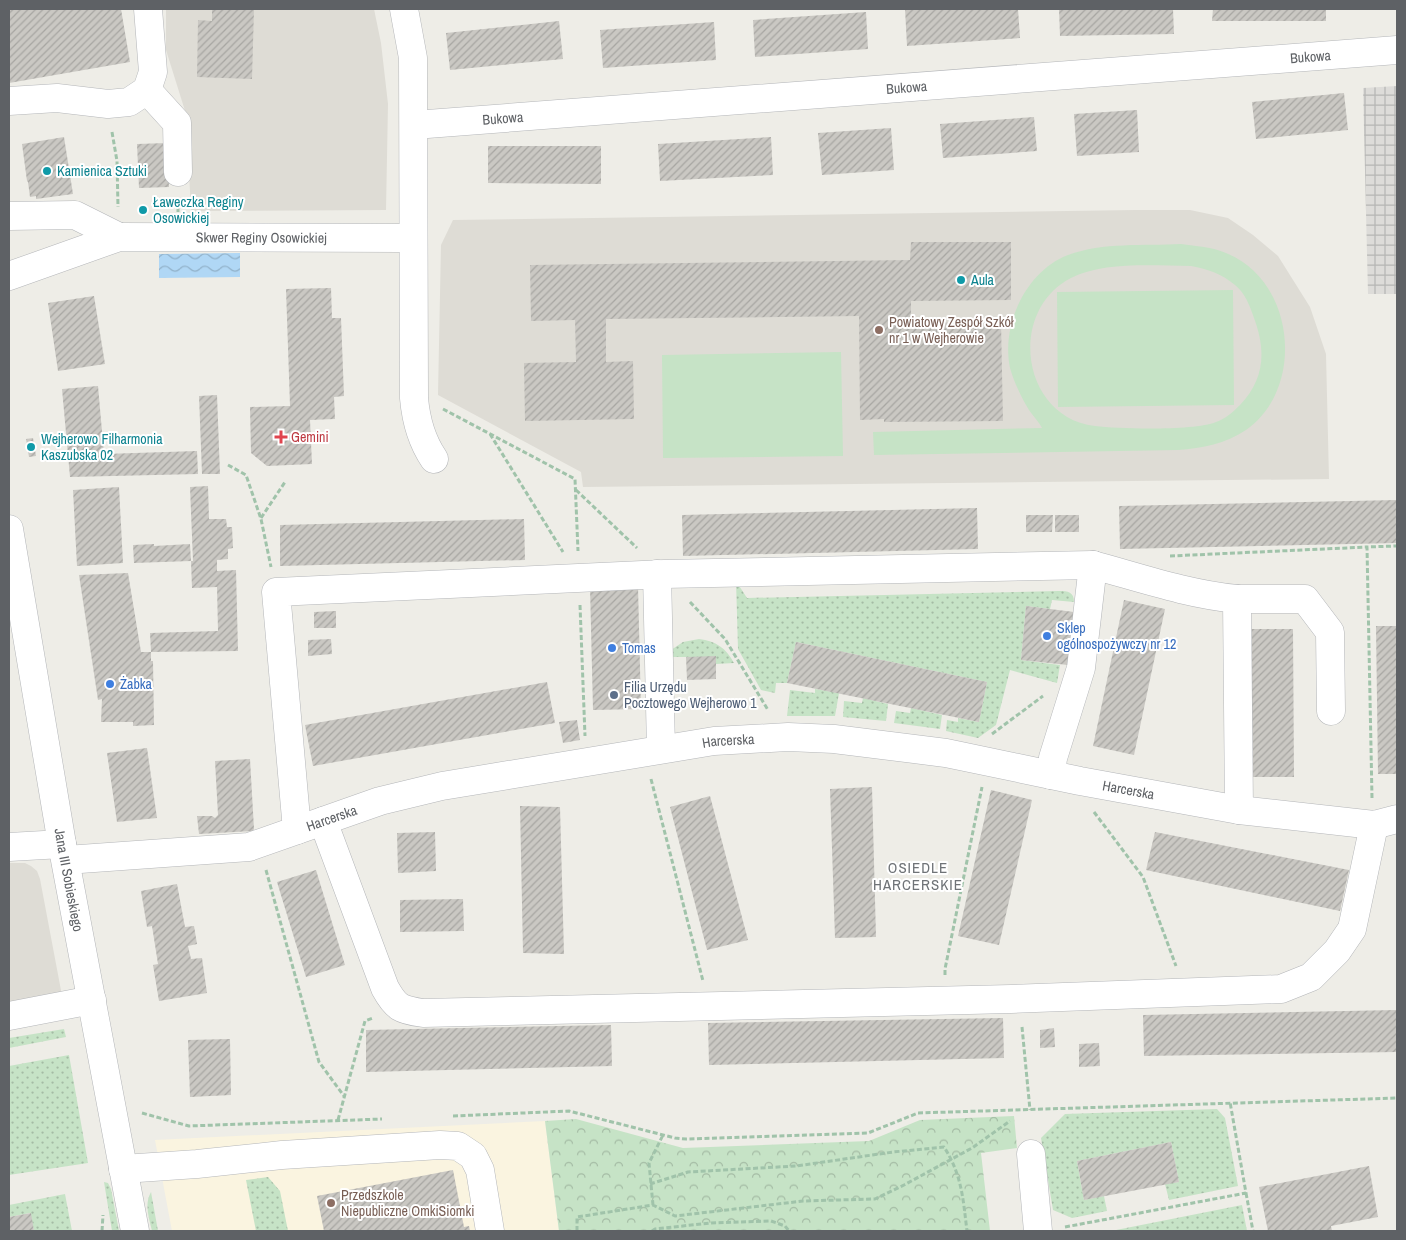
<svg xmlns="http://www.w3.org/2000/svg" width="1406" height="1240" font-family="'Archivo Narrow',sans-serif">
	<defs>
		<pattern id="industrial-grid" width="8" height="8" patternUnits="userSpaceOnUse" patternTransform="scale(1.25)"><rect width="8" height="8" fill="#dddcd9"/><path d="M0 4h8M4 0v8" fill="none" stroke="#b6b6b4"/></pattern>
		<pattern id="grass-dots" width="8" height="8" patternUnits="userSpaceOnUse" patternTransform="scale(1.25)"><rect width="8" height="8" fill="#c6e3c6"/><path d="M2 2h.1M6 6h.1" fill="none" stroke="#a4bba4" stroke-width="1.8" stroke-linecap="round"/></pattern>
		<pattern id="park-crowns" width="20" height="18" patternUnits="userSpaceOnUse" patternTransform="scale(1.25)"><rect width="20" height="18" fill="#c6e3c6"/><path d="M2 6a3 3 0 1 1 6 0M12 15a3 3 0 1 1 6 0" fill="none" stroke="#a4bba4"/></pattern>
		<pattern id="water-waves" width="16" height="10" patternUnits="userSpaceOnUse" patternTransform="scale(1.25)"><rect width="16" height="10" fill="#b0d7f5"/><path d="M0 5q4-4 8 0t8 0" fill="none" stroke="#92b2ca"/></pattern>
		<pattern id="building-hatch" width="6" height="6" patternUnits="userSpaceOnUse" patternTransform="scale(1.25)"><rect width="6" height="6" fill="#cac8c3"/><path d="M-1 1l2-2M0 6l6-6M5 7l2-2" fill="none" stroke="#a7a6a2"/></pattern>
	</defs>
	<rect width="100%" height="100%" fill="#eeede7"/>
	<path fill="#faf4e0" d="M545,1121l14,110h-387l-17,-91z"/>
	<path fill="url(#industrial-grid)" d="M1397,86v208h-29l-5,-206z"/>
	<path fill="#dedcd5" d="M166,9h208l7,34 7,61 -2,106 -195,1 -5,-97 -20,-64z
		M1135,210h55l38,8 25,17 25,21 32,51 16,47 3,125 -746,8 -2,-15 -143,-77 3,-150 12,-25z
		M9,863h16l6,3 6,5 3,8 23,122 -54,11z"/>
	<path fill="url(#grass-dots)" d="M736,581l11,17 312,-7c9,0 15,1 15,11l-22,-2 -2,9 -24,-3 -5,54 39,5 -3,18 -47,-13 -14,55 -18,13 -32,-7 1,-11 11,2v-4l21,4 8,-40 -191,-40 -9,41h-11l-1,10 -14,-3 -23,-41z
		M699,639c17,2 27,9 35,24l-18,1v-7h-45v-7l12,-8z
		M815,689l24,4 -4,23h-48l3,-26 25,3z
		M863,698l25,6 -2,17 -43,-4 1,-16 18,2z
		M911,708l31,7 -2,14 -46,-6 2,-12 14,2z
		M64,1029l2,8 -57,11v-10z
		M69,1055l19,108 -79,12v-109z
		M1217,1109l8,9 13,68 -69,14 -4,-16 14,-2 -8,-40 -94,19 7,39 20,-4 3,15 -35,7 -19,-8 -12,-72 24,-24z
		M268,1177l12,14 8,40h-32l-10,-51z
		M104,1182l4,1 3,6 8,42h-7z
		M151,1192l7,39h-6c-3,-13 -8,-27 -1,-39z
		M65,1194l7,37h-38l-4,-18 -21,4v-12z
		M1242,1205l5,26h-136z"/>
	<path fill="url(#park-crowns)" d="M1014,1116l3,32 -36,5 9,78h-431l-14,-110 31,-2 107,29 186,-7 51,-21z"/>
	<path fill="#c6e3c6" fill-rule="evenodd" d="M1181,244c15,2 31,3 45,9 69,27 80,135 20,177 -21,14 -43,18 -68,20l-304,5 -1,-23 169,-4c-3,-6 -9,-12 -13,-18 -8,-13 -15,-28 -19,-42 -9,-43 16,-97 58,-113 35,-13 76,-9 113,-11zM1191,266c17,3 31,8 44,19 10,8 15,21 19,33 12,32 11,61 -14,87 -7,7 -15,14 -24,17 -22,9 -96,7 -121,4 -74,-9 -88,-115 -24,-148 34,-17 83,-12 120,-12z
		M1233,290l1,115 -176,2 -1,-115z
		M841,352l2,104 -180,2 -1,-103z"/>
	<path fill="url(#water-waves)" d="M240,253v24l-81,1v-24z"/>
	<path fill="url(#building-hatch)" d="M9,9h112l9,53 -121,21z
		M212,9h42l-2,70 -55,-2 1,-57 14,1z
		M905,9h113l2,29 -113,8z
		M1059,9h114l1,25 -114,2z
		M1213,9h113v12h-114z
		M866,12l2,37 -113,8 -2,-37z
		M559,21l4,38 -113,11 -4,-37z
		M714,22l2,38 -113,8 -3,-38z
		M1344,93l4,37 -92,9 -4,-37z
		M1137,110l2,42 -62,4 -3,-42z
		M1034,117l3,34 -94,7 -3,-34z
		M891,128l3,42 -72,5 -4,-42z
		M64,137l9,57 -37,5v-3l-6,1 -2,-15 -1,-1 -5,-37z
		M771,137l2,38 -113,6 -2,-37z
		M167,143l2,44 -30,1 -2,-44z
		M488,146h113v38l-113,-1z
		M911,242h100v58l-100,1v22l90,-1 2,99 -119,1v-3l-24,1 -1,-104 -253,3v43l27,-1 1,58 -109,2 -1,-58 52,-1 -1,-42 -44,1 -1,-56 380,-5z
		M331,288l1,30h9l3,78 -10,1 1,22 -25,1 2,44 -45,2 -16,-13 -1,-46 40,-1 -4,-117z
		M94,296l11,68 -47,7 -10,-68z
		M98,386l6,68 93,-3 1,23 -128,3 -8,-88z
		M217,395l3,79h-18l-3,-78z
		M33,438l3,18 -7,1 -3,-18z
		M208,486l1,33h17l1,8h5l1,21 -5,1v10l-11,1v11l19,-1 2,81 -87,1 -1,-19 68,-2 -1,-44 -25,1 -1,-27h2l-3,-74z
		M119,487l4,76 -46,3 -4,-76z
		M1397,500v43l-277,6 -1,-43z
		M977,508l1,41 -295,7 -1,-41z
		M1026,515h27l-1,17h-26z
		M1055,515h24v17h-24z
		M524,519l1,41 -245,6v-41z
		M154,544v2l36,-2 1,17 -57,2 -1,-18z
		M128,573l13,79h10v9h2l1,64 -21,1v-4h-32l1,-23 -4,1 -19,-125z
		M638,586l3,123 -48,1 -3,-123z
		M1124,600l41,9 -31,146 -41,-9z
		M1026,606l48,6 -6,53 -47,-5z
		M336,611v17h-22v-16z
		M1376,626h21v148h-19z
		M1251,629h42l1,148h-42z
		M331,639l1,15 -24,2v-16z
		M796,642l191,40 -8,40 -192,-39z
		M716,656v23l-29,1 -1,-23z
		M547,682l8,41 -242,43 -8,-41z
		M577,720l3,20 -17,3 -4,-21z
		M147,748l10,70 -40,4 -10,-69z
		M250,759l4,70 -1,2 -54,3 -2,-18h15l3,2 3,-3 -3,-54z
		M872,787l4,150 -41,1 -5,-149z
		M991,790l41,10 -33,145 -41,-9z
		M710,796l38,144 -41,10 -37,-143z
		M520,806l40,1 4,147 -41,-1z
		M435,832l1,39 -38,2 -1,-40z
		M1155,832l194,38 -9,41 -194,-41z
		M316,870l29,95 -39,12 -29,-95z
		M177,884l8,43 9,-1 3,18 -9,2 3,13 11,-1 5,35 -48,8 -6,-36 5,-1 -6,-38 -5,1 -6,-36z
		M463,899l1,32 -64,1v-32z
		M1397,1010v42l-253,4 -1,-41z
		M1003,1018l1,40 -295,7 -1,-42z
		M611,1025l1,41 -246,6v-42z
		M1054,1028l1,19 -15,1v-18z
		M230,1039l1,56 -41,2 -2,-57z
		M1099,1043l1,23 -21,1v-23z
		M1171,1142l8,40 -95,18 -7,-39z
		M1369,1166l9,51 -47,9 1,5h-64l-9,-44z
		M453,1170l11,57 5,-1 1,5h-146l-7,-35z
		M31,1213l3,18h-25v-14z"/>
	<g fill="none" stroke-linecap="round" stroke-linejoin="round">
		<defs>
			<g id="minor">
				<path d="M148,9l5,63 -6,18 30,33 1,49"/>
				<path d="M404,9l9,49 1,340c2,23 7,42 20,61"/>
				<path d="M9,101l48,-3 51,6 21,-2 18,-12"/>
				<path id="s1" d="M414,125l983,-75"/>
				<path d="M9,216l66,-1 44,22"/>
				<path id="s2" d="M9,276l110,-39 284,1"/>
				<path id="s3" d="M9,529l53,315 73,387"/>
				<path d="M657,574l4,175"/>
				<path d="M1237,599h68l25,33 1,79"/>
				<path d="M1051,775l2,-17 28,-90 12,-103"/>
				<path d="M323,821l62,167c11,20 16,22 38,25l588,-14 270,-10 30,-12 26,-26 15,-22 22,-104"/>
				<path d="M297,830l-21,-238 388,-18 429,-9c48,13 94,29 144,34l2,211"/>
				<path d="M9,847l53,-3"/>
				<path id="s4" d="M66,860l183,-13 131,-46 62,-15 272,-45 74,-4 46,2 112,14 134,28 159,29 135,15 23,-6"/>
				<path d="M9,1016l83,-16"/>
				<path d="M1031,1154l7,77"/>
				<path d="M123,1169l74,-5 85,-9 158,-10 18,1 15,10 7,14 10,61"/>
			</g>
		</defs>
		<use href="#minor" stroke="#b4b6b9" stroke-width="29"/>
		<path stroke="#a0c3aa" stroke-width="3" stroke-dasharray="5 2.5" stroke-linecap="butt" d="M112,132l5,29 1,46
			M178,212v-14
			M443,409l132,70 3,72
			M490,434l73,118
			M228,465l18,10 15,44 10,48
			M576,490l61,58
			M261,518l24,-36
			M1170,556l197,-9
			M690,602l35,37 43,71
			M580,605l5,131
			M992,734l51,-38
			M651,779l52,202
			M1372,798l-5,-251 30,-1
			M1094,812l49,65 33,89
			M266,870l53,192 25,34
			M945,975v-6l37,-182
			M1022,1027l8,83
			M142,1113l47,13 193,-7
			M453,1116l116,-5 106,27 11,1 182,-6 50,-20 479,-15
			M338,1120l27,-99 8,-3
			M650,1184l38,-12 108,-6 97,-14 51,-5c18,28 19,52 23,84
			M1246,1193l7,38
			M653,1205l-4,-42 14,-28
			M1065,1227l181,-34 -16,-91
			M102,1231l1,-16
			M577,1231v-14l76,-12 22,11 128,-15 72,-2 29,-14 68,-37 38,-27
			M652,1231l3,-2 55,-6 61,-2 14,5 4,5"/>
		<use href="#minor" stroke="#fff" stroke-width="28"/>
	</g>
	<g fill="#0f9aa8" stroke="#fff" stroke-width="2">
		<circle cx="47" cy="171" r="5"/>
		<circle cx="143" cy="210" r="5"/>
		<circle cx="961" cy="280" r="5"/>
		<circle cx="31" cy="447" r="5"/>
	</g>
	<g fill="#8d6e63" stroke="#fff" stroke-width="2">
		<circle cx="879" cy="330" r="5"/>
		<circle cx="331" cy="1203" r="5"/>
	</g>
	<path fill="#e0444e" stroke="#fff" stroke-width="2" d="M278.5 429.5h5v5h5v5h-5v5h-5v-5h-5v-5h5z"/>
	<g fill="#3f7fe0" stroke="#fff" stroke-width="2">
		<circle cx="1047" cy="636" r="5"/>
		<circle cx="612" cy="648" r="5"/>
		<circle cx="110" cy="684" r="5"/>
	</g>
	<circle fill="#5c6f8a" stroke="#fff" stroke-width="2" cx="614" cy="695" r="5"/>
	<g text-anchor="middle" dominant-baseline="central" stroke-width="4" stroke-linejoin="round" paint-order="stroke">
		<g font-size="14" fill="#5e6165" stroke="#fff">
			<text stroke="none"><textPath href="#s1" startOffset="899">Bukowa</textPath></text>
			<text stroke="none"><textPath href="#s1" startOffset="494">Bukowa</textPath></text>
			<text stroke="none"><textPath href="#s1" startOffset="89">Bukowa</textPath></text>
			<text stroke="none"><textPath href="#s2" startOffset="259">Skwer Reginy Osowickiej</textPath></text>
			<text stroke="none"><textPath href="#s4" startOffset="676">Harcerska</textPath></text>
			<text stroke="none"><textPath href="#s4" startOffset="1081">Harcerska</textPath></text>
			<text stroke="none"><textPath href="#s4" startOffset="271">Harcerska</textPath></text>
			<text stroke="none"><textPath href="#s3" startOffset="356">Jana III Sobieskiego</textPath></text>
		</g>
		<g font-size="14" fill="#0d838f" stroke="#fff" text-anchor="start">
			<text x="57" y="171">Kamienica Sztuki</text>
			<text x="153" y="202">Ławeczka Reginy<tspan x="153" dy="16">Osowickiej</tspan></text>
			<text x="971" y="280">Aula</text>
			<text x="41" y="439">Wejherowo Filharmonia<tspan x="41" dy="16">Kaszubska 02</tspan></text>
		</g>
		<g font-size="14" fill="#785e54" stroke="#fff" text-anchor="start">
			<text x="889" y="322">Powiatowy Zespół Szkół<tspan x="889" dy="16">nr 1 w Wejherowie</tspan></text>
			<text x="341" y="1195">Przedszkole<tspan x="341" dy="16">Niepubliczne OmkiSiomki</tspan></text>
		</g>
		<g font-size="14" fill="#be3a42" stroke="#fff" text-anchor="start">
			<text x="291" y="437">Gemini</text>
		</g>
		<g font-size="14" fill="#366cbe" stroke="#fff" text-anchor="start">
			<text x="1057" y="628">Sklep<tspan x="1057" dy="16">ogólnospożywczy nr 12</tspan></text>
			<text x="622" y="648">Tomas</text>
			<text x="120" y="684">Żabka</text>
		</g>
		<g font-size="14" fill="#4e5e75" stroke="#fff" text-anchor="start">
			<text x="624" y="687">Filia Urzędu<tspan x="624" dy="16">Pocztowego Wejherowo 1</tspan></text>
		</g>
		<g font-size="15" letter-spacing="1" fill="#6f7377" stroke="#fff">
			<text x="918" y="867">OSIEDLE<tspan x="918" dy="17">HARCERSKIE</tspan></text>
		</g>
	</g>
	<rect width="1406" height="1240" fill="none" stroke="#5e6165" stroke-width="20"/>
</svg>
